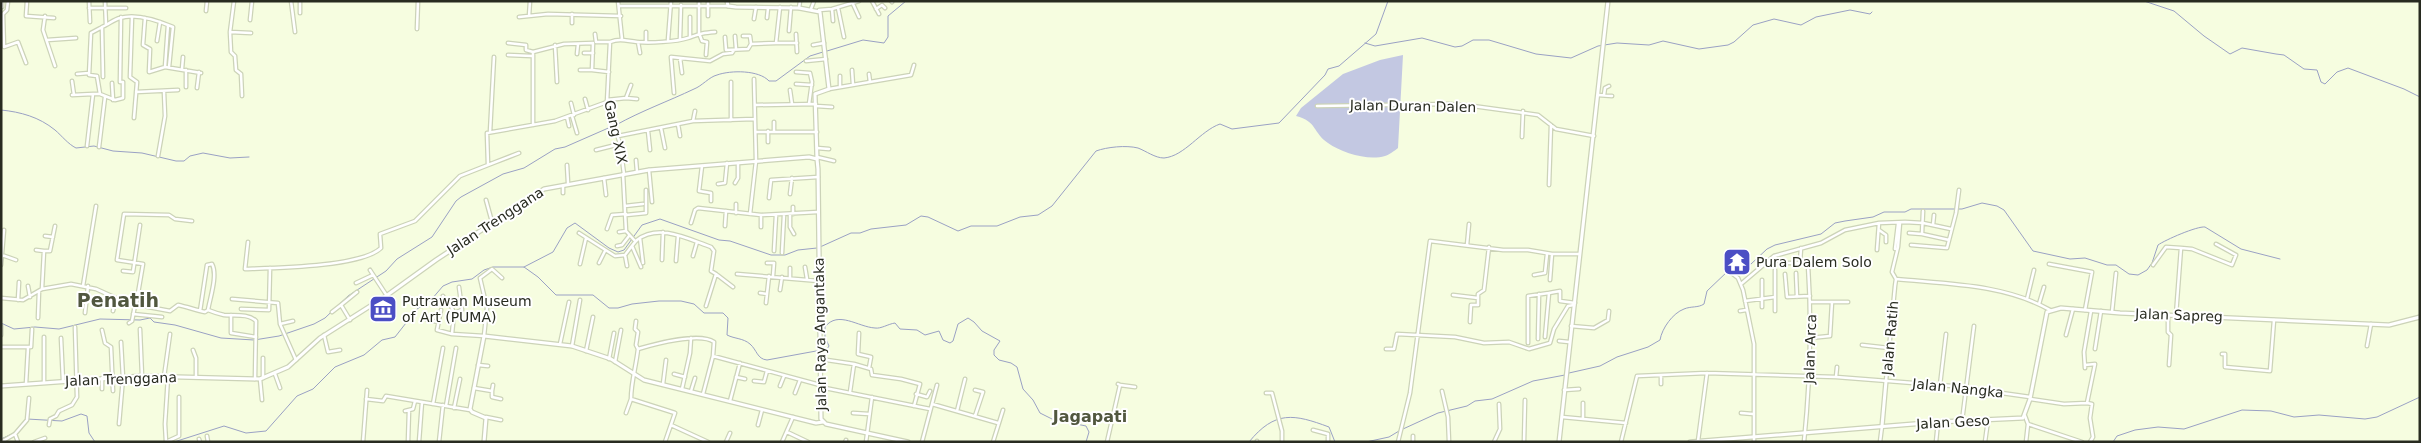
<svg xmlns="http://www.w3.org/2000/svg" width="2421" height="443" font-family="'DejaVu Sans',sans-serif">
	<rect width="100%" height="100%" fill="#f6fde0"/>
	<path fill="#c3c8e2" d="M1403,55l-5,93c-4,3 -9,7 -13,8 -17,5 -43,-3 -57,-13 -15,-10 -11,-22 -32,-27l5,-8 42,-34 37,-14z"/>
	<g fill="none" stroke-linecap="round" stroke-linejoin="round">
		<path stroke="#9aa1c4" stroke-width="1" d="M2144,1l30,10 30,25 26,18 12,-6 34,6 8,1 20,14 13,1 4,12 4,2 12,-12 11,-4 56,21 16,8
			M1365,43l10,3 47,-8 33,9 7,-1 11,-6h16l47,14 35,4 27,-12 19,-3 32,2 14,-4 36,8 29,-4 6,-3 19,-17 21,-6 27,6 15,-8 34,-7 20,4 2,-2
			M827,51l36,-11 21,3 4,-6v-21l18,-15
			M1,110c20,2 38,7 54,20 7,6 13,14 21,18l18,-2 19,5 29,2 34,8h8l6,-5 13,-3 27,5 19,-1
			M616,125c25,-14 53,-24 78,-36 8,-3 15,-12 23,-14 14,-5 42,-5 52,6h7l34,-25 13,-4
			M820,247l31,-14h9l11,-4 35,-4 15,-9 7,1 30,14 13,-5h26l23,-9 18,-2 14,-9 44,-55c11,-4 30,-6 42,-3 8,3 17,10 26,10 21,-2 36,-27 56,-34l12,5 47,-6 46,-48 3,-6 11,-3 37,-32 12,-33
			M524,267l29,-15 14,-24 8,-5 34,25 9,4 6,-2 18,-25 18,-6 59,21 11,1 41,14h14l13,-5 19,-2
			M1732,271l19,-7 16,-15 8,-4 46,-11 14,-11 10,-2 28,-4 11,-5h21l6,-3h51l20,-6 15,3 7,4 29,41 37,8 15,-1 22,7h9l13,9 9,1 9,-5 5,-7 6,-18c7,-5 39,-19 47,-18l36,22 39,10
			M1,323l13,6 21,-2 24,2 41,-10 40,1 10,-2 4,4 21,3 46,13 33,2 25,-4 35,-12 11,-6 23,-22 38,-25 11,-12 35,-22 24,-36 5,-4 42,-23 21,-6 31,-19 10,-2 48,-21
			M1569,373l31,-7 17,-9 31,-10 12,-7c2,-12 13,-27 24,-31 7,-3 14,-1 20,-5l3,-13 21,-20
			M1403,429l35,-16 29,-7 8,-5 17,-2 41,-18 32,-6
			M1,439l11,-5 15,-15 35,2 19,-7 6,2 2,17 6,9
			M174,442l50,-16 22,7 20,-2 31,-35 16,-7 22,-22 29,-12 18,-15 13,-3 22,-28 14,-9 12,-14 9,-4 20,-3 12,-9 9,-3h31l14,10 18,18h37l16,13h9l14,-4 27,-3h22l13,3 10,9h19l5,5 -1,17c8,4 16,3 23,9 7,6 7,15 17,16l60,-11 2,-3 -4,-9v-10c13,-17 33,0 50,1 6,1 13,-4 20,-5l5,6 17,1 8,5 14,-4 4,9 7,3 3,-2 5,-17 10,-6 6,4 8,9 18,10 -6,9v5l5,5 12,3 6,4 6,22 10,11 7,13 12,6 34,7 3,6 -3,10
			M1249,442c26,-32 45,-28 80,-15l6,15
			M1366,442l23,-5 10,-6
			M2113,442l4,-6 18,-6 23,-3 26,2 58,-19 29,1 23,6 25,-2 46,4 12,-2 43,-20"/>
		<defs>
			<path id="minor" d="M8,1l-1,9 -4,4 1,33 14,-5 8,21
				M27,1l-1,15 28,2
				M89,1l1,21
				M105,1l1,24c4,-2 9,-6 14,-7 16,-5 39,3 53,9l-4,40
				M234,1l-4,31 1,20 4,4 1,14 5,4 1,22
				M291,1l4,31
				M300,1v12
				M618,1l4,38
				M699,1v32l3,8 5,1 -1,13
				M872,1l7,13
				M891,1l1,1
				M853,4l6,13
				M619,6h109
				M2,7v-6
				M89,8h37
				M799,8l1,-7
				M838,8l6,29
				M811,9l3,-8
				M832,9l1,12
				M876,9l6,-4 3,3
				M819,10l13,-1 27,-8
				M206,11l1,-10
				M572,14v9
				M45,16l-2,14 12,36
				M529,16l1,-15
				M708,16v-15
				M132,17l-2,60 7,5 -3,36
				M519,17l29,-3 73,2
				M145,18l-2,27 7,4 -1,23 16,-5 36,6
				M767,18l1,-10
				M754,19l2,-12
				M250,20l2,-19
				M102,27l1,50
				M417,29l1,-28
				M789,31l2,-24
				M230,32l21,1
				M595,34l1,8h14
				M796,34l1,18
				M735,36l1,13
				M743,36h7l1,8
				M690,37v-20
				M725,37l1,13 22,-1 3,-5 25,-1 4,-36
				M680,39l1,-34
				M47,40l29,-2
				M668,40l3,-39
				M157,41l3,-19
				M638,42l2,11
				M646,42v-10
				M508,43l18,2v5l7,2
				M776,43h21
				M555,45l2,37
				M813,45l11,-2
				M584,53h9
				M577,54l1,-10
				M508,55l24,1
				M680,58l2,15
				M806,61l20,-2
				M165,67l3,-42
				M182,69l1,-12
				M580,70h12
				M852,70l1,15
				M796,72l14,1 2,9 -3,22
				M77,74l12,-1
				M869,74l1,8
				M840,76v11
				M72,81l2,14
				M112,83l1,17
				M796,84l16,1
				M186,87v-17
				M197,88l2,-16
				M829,89l82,-14 3,-10
				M790,90l2,14
				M136,92l42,-2
				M674,93l-3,-36 39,4 13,-7 9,-1 2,-3
				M100,94l15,6 8,-2v-16h-3l1,-65
				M72,95l21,-1
				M1598,95l14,1
				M1604,95l1,-7 4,-2
				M626,98l11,1
				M585,99l3,11
				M607,100l19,-2 5,-13
				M571,103l3,12
				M755,105l61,-1
				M816,106l16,1
				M1317,106l132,-2 24,2 65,9 18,14 38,7
				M572,116l5,17
				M567,117l2,9
				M731,120v-38
				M693,121l2,-10
				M678,124l2,12
				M533,125v-73l31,-8 29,-1 -1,27 17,2
				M661,128l4,20
				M648,131l2,19
				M490,132l4,-75
				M756,132h61
				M774,132v-10
				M618,136l75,-15 61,-2
				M1522,137l1,-26
				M768,142v-11
				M87,146l6,-52h7l-3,-18 -8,-1 2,-42 15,-8
				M99,147l6,-50
				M817,148l12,1
				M596,150l24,-6
				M158,156l7,-40 -1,-24
				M817,157l17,4
				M636,160l1,12
				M488,165l31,-12
				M567,165l1,18
				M702,166l-3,25 12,2v8
				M649,170l3,32
				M623,174l3,57 9,10
				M624,174l-4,-30 -13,-42 3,-60c10,-4 17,-1 27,0 13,1 39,0 51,-4 12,-4 13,-5 27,-6
				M604,178l2,17
				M735,183l3,-5v-15
				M718,184l7,-1 2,-20
				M1549,185l2,-60
				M563,186v7
				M790,194l2,-16
				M769,198l2,-18 47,-3
				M486,200l6,22
				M625,206l18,-2
				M1923,211l-1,23 27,6
				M736,213v-9
				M750,214l6,-53 -2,-82
				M790,214v13l4,7
				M793,214v-7
				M626,215l20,-2v-23
				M761,215v12
				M691,223l4,-13 3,-2 63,7 57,-3
				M1933,225l1,-10
				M725,226l1,-15
				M607,229l5,-14 14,-1
				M1879,230l7,5v7
				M619,232l7,-1
				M579,233l36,23 10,-1c4,-5 8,-11 12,-15 22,-17 51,-1 74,7l3,4 -3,20 5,3 -10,32
				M1909,233l13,1
				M45,236l8,1
				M640,238l3,25
				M248,242l-3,27c30,-1 116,-2 136,-21l-1,-14 35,-13 45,-45 28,-11 -1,-32 68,-12 52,-19
				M1467,245l2,-21
				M1911,245l36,3 9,-35 3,-23
				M617,246l5,-1 7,-9
				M632,246l9,21
				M1895,249l3,-25
				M36,250l8,1
				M1877,250l2,-27
				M774,251l2,-36
				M782,253l2,-38
				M2,255l14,5
				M625,255l2,11
				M693,256l4,-14
				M1774,256l7,7h19l1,-15
				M662,260l1,-28
				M676,261l2,-25
				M599,263l6,-12
				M767,263h7l-1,13
				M580,264l6,-26
				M2049,264l43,8 -7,38
				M1,265l3,-35
				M2153,265l13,-18 15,1
				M805,267l2,12
				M370,270l17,26
				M123,271l10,1 7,-47
				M1729,271l9,7 5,12 11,54v98
				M1796,273l1,24
				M716,274l17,13
				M737,274l82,7
				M1785,274l2,23 23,-1
				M1534,275l11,-2 2,-19
				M790,278v-10
				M1896,279c51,5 108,5 154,31
				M1550,280l2,-26
				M1762,280v27
				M356,283l17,-8
				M1741,284l33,-28 47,-13 24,-13 34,-7 26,-1 18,1 28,6
				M28,286l2,11
				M83,286l13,-80
				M42,289l2,-38h6l5,-25
				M780,290l2,-13
				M760,293l7,1
				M1453,295l25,3
				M443,296l4,9 4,1 3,7 -2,21
				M1,298l22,2 19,-11 29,-5 25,5 31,14 43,8 8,-6c9,2 18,5 27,7l3,-2c2,-12 10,-35 4,-46l-5,1 -7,46
				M232,299l46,4 2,21 16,36
				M2027,299l7,-29
				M18,300l1,-18
				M1745,301l30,-4v-27
				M1811,302h37
				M112,303v-6
				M766,303l3,-27
				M2039,304l5,-17
				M136,305l7,-41 -26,-4 7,-46 45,1 6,4 17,2
				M341,305l16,-13
				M241,309l28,1 1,-42
				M208,310c5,2 11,4 16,5 10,1 24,-2 32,6l-1,58
				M441,310l-4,20 15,4 32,2 3,-28 -7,-30 12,-9 10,9
				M113,311l3,-12
				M1740,311l6,-1
				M1775,311v-14
				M332,312l9,-7 9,15
				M2112,312l4,-39
				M85,313l3,-27
				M454,313l8,-3 -3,-23
				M133,314l29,3
				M231,315v18l25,4
				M2168,315v17l3,3 -2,30
				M2176,315l5,-67 11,1 40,16 4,-10 -20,-11
				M38,318l1,-27
				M427,320l12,2
				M636,321l-1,8 3,3 -2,13 2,4
				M1470,322l1,-17h7v-11l6,-4 5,-43
				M129,323l3,-2 3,-16
				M280,324l13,-3
				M1,326v9
				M1571,326l23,2 14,-8 1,-9
				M140,329l2,47
				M102,330l3,13 6,4 2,44
				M859,333l-1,21 13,3 -2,11
				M324,335l4,17 12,-2
				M2066,335l7,-26
				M1545,337l4,-44 11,-2v10l15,2
				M61,338l2,43
				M1810,338l20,-2 2,-34
				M1538,339l1,-45
				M1559,341l10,1
				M1528,343v-47l21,-3
				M560,344l9,-42
				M1862,345l27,3
				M572,346l8,-46
				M2367,346l4,-22
				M1,347h30l1,-18
				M1386,349h8l3,-15 58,3 29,6 25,-1 20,7 21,-6 4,-14 14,-23 6,-1
				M2095,349l6,-38
				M193,350l3,8v19
				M586,351l7,-34
				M2222,354h3v13l45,4 4,-51
				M609,359l5,-26
				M820,359l34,5 17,5 1,6 29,4 19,5 -6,22
				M615,362l6,-32
				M478,365l10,1
				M2085,365l10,-1 -8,39 5,1 -2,14 3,19 -3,5
				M2085,368l-1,-16 7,-41
				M275,374l5,14
				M674,374l11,3
				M1661,375v9
				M164,377l6,-43
				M168,377l-3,47 1,18 13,-6v-39
				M736,377l9,2
				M1836,377l1,-10
				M263,378v-20
				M260,379l2,21
				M754,381l10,1 3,-11
				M1886,381l9,-95 1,-7 -4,-7 6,-25 2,-24
				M44,382v-45
				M26,384l2,-36
				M663,384l3,-24
				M1120,385l15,2
				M1940,385l6,-51
				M780,386l4,-10
				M820,387l110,22
				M474,388l18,3v6l9,2
				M102,389v-11
				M682,389l8,-36 1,-15
				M975,390l8,2 -8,24
				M1564,390l15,-1
				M492,391l1,-6
				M691,391l4,-13
				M1442,391l6,26 1,25
				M850,392l4,-28
				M795,393l5,-13
				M1266,393h6l10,38v11
				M703,394l10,-38 107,29
				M916,394l11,3 3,-6
				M366,399l17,2 3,-5 84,14
				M2030,399l34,5 23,-1
				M730,401l10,-38
				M433,404l10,-56
				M932,404l66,19
				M446,406l10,-58
				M454,408l6,-29
				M405,411l8,-2 2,-8
				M957,411l8,-32
				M626,413l5,-14
				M853,413l16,1
				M1741,413l12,1
				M2025,416l3,8 -2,18
				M486,417l15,3
				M1562,417l64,6
				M1583,418v-15
				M1962,421l12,-95
				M119,424l4,-46 -2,-36
				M2028,424l54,18
				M49,425l1,-6 6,-3 3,-5 13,-6 5,-8 -2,-70
				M671,425l37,17
				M758,425l4,-15
				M1313,430l15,4v8
				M787,432l21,10
				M15,434l12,-14 2,-22
				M207,436l1,6
				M1413,436v6
				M199,439l1,3
				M1257,441v1
				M1698,441l9,-68
				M1,442l14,-8 3,8
				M34,442l11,-4
				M363,442l4,-52
				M408,442l1,-32
				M419,442l3,-40
				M439,442l4,-37
				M665,442l10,-29 -44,-14c0,-17 5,-32 7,-50 17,-5 62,-17 76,-7l-1,14
				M726,442l4,-9
				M782,442l11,-25
				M845,442l1,-2
				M866,442l6,-45
				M922,442l15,-57
				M993,442l10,-32
				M1107,442l13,-57 -2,-1
				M1398,442l12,-49 20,-152 73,9h25l24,4h27
				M1494,442l6,-13 -1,-25
				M1524,442l1,-42
				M1621,442l16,-66 70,-3 129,4 116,9 78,11
				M1804,442c6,-59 8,-118 4,-177
				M1880,442l2,-16
				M1936,442l2,-20
				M1985,442l3,-22"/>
			<path id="tertiary" d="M727,1l1,5 8,1 63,1 21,4 9,77 -14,5 2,65
				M1882,426l4,-45
				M484,442l2,-24 -14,-6 -2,-3 14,-73 88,10 39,13 33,21 172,43 7,-1"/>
			<path id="secondary" d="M1,386l141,-10 118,3 28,-12 32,-29 66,-42 50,-36 108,-71 105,-19 160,-13 8,2 1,10 3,250 5,5 82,18
				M1559,442l49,-441
				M1690,442l248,-20 85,-4 7,-19 17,-87 14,-4 59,5 269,12 31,-8"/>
		</defs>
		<use href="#minor" stroke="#ccd3b8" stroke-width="5"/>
		<use href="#tertiary" stroke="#ccd3b8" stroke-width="5.5"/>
		<use href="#secondary" stroke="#ccd3b8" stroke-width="5.5"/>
		<use href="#minor" stroke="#fff" stroke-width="2.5"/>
		<use href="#tertiary" stroke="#fff" stroke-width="3"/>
		<use href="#secondary" stroke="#fff" stroke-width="3"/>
	</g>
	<defs>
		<symbol id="temple-square" viewBox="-11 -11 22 22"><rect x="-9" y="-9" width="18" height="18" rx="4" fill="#4b4ec4" stroke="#fff"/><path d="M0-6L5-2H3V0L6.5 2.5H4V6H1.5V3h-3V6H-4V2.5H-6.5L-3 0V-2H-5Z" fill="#fff"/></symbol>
		<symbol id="museum-square" viewBox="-11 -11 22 22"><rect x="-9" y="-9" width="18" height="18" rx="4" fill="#4b4ec4" stroke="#fff"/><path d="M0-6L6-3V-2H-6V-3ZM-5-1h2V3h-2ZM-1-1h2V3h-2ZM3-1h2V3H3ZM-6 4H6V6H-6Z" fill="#fff"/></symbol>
	</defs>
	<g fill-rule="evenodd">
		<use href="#temple-square" x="1721" y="246" width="32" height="32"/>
		<use href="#museum-square" x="367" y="293" width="32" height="32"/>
	</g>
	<g text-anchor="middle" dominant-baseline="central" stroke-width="4" stroke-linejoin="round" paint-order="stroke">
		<g font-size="14" fill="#282b20" stroke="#fff">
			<text transform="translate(1413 106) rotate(1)">Jalan Duran Dalen</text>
			<text transform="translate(616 132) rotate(78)">Gang XIX</text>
			<text transform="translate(495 221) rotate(-33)">Jalan Trenggana</text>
			<text transform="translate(2179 315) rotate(2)">Jalan Sapreg</text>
			<text transform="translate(820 334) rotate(-91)">Jalan Raya Angantaka</text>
			<text transform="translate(1890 338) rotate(-85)">Jalan Ratih</text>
			<text transform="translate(1810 349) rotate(-88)">Jalan Arca</text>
			<text transform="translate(121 379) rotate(-2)">Jalan Trenggana</text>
			<text transform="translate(1958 388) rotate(6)">Jalan Nangka</text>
			<text transform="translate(1953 422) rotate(-3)">Jalan Geso</text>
		</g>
		<g font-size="14" fill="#282b20" stroke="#fff" text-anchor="start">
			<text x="1756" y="262">Pura Dalem Solo</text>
			<text x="402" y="301">Putrawan Museum<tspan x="402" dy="16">of Art (PUMA)</tspan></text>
		</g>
		<g font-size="16" font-weight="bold" fill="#51573f" stroke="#fff">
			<text x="1090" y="416">Jagapati</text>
		</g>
		<g font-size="19" font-weight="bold" fill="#51573f" stroke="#fff">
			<text x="118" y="300">Penatih</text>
		</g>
	</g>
	<rect width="2421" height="443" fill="none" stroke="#282b20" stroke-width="5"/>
</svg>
